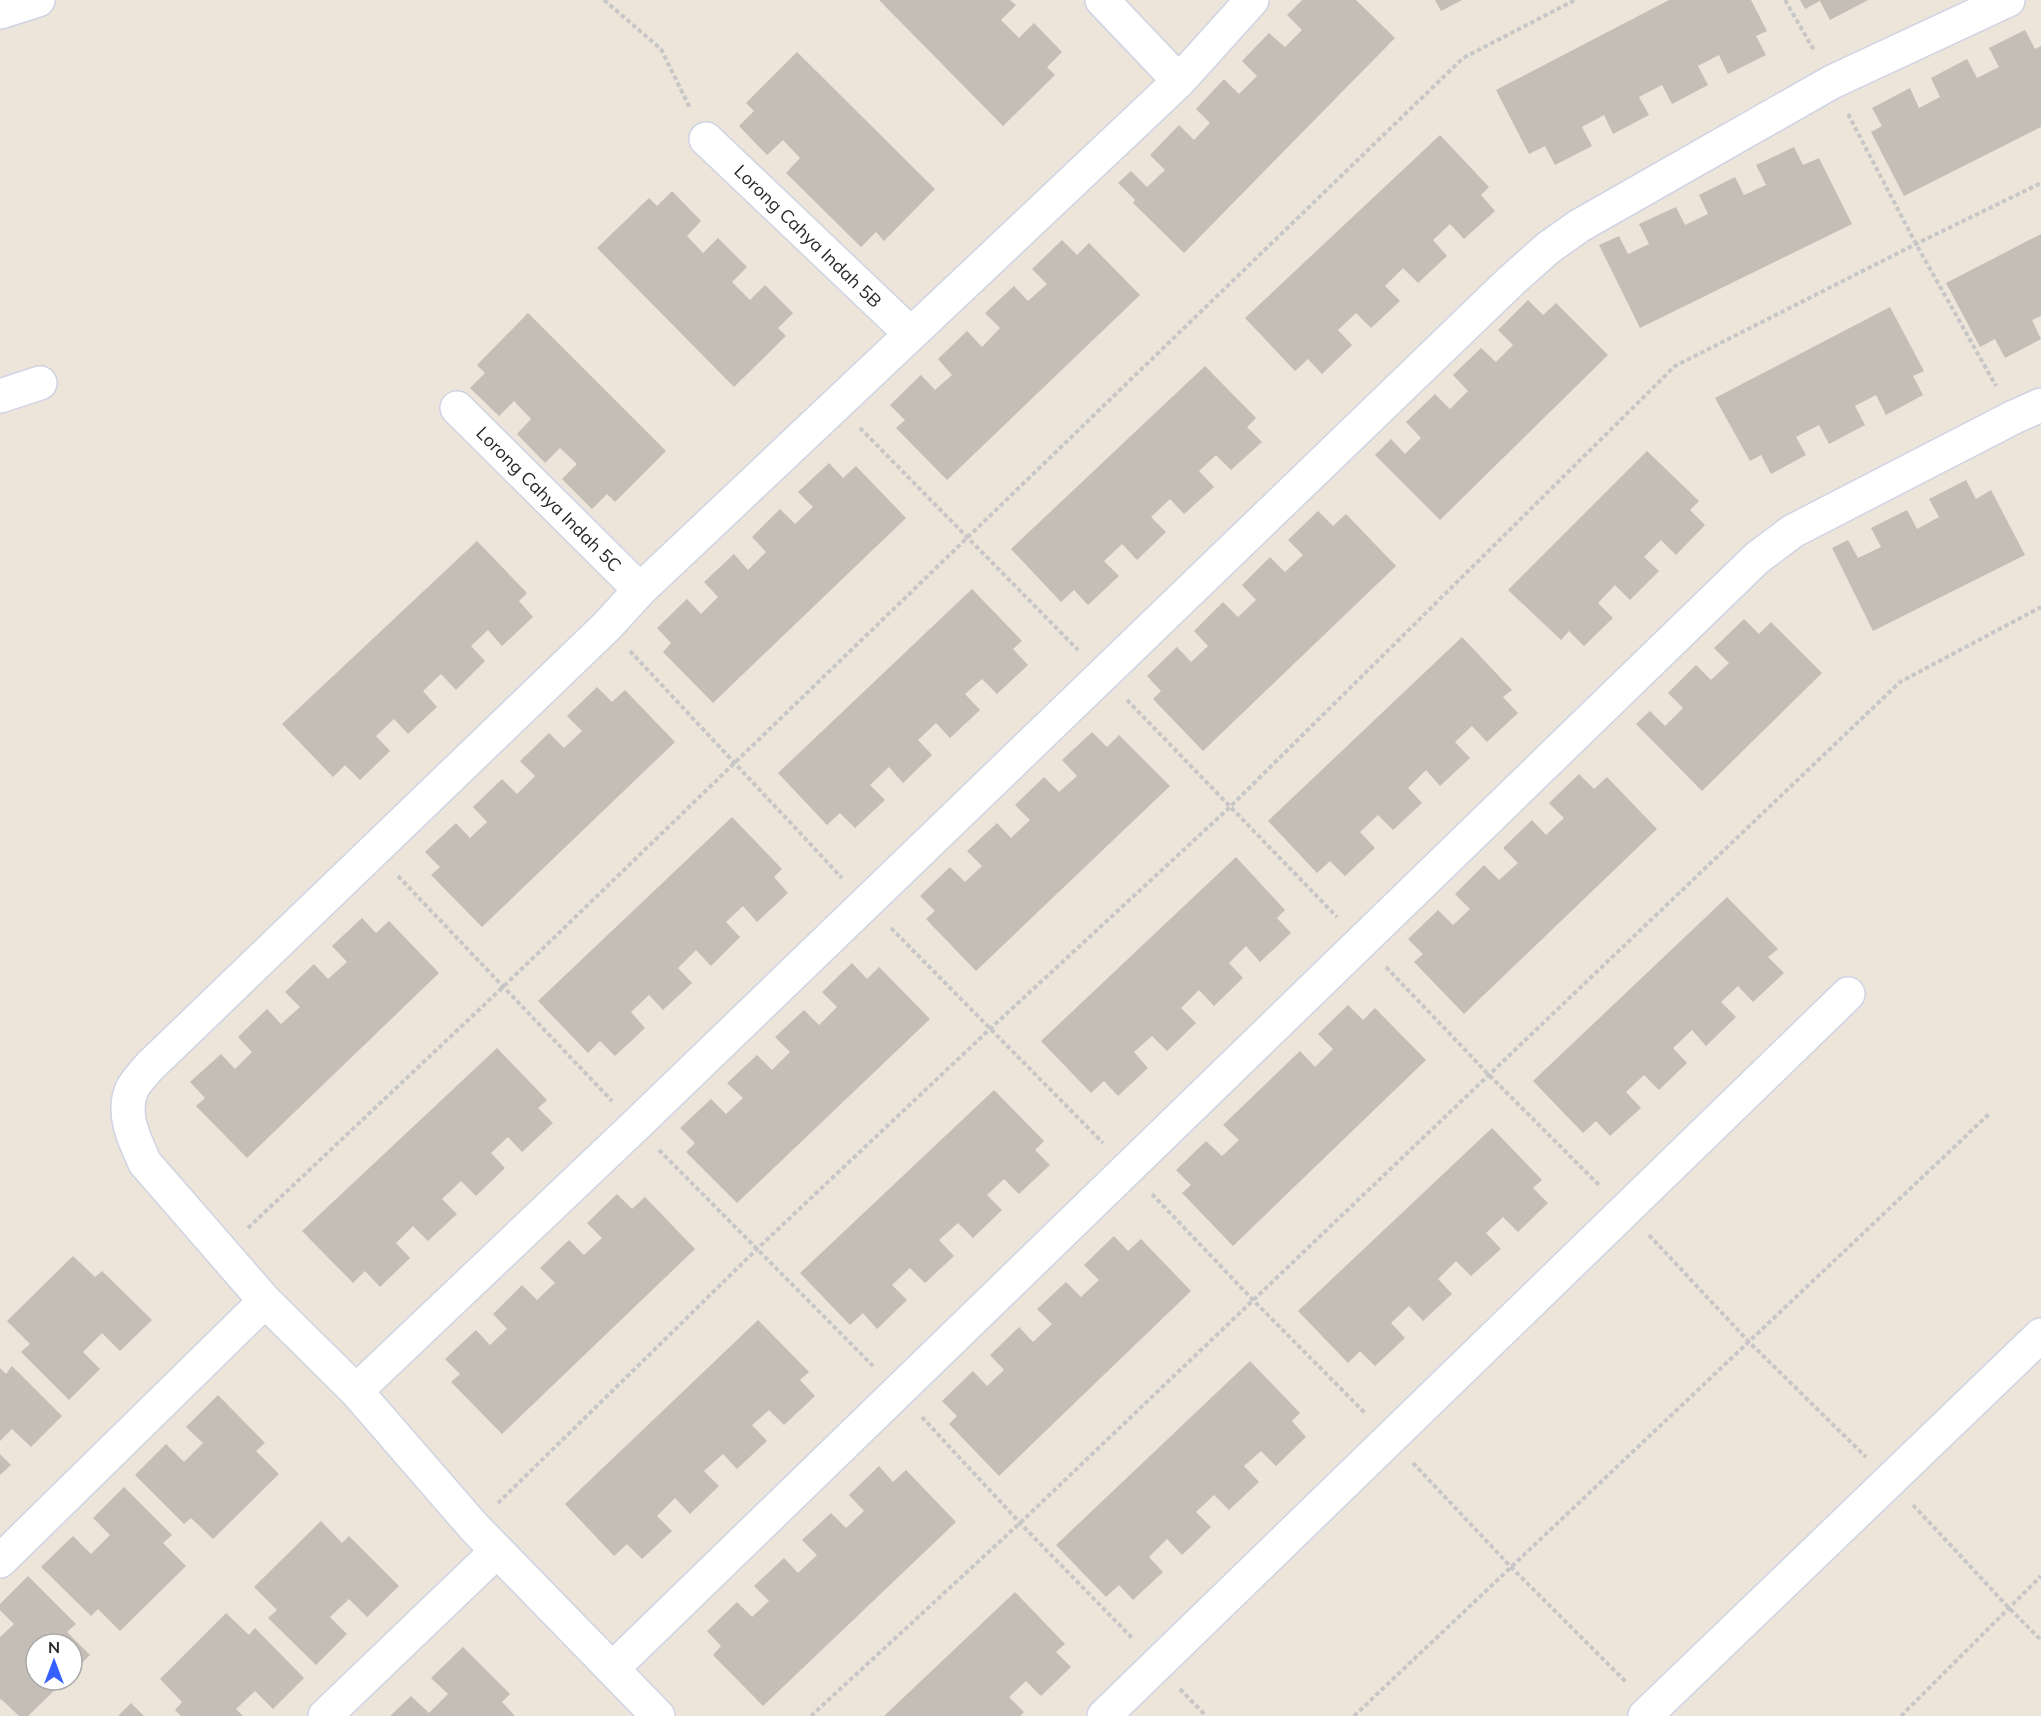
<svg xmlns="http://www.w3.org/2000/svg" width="2041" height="1716" font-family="Mulish,sans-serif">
	<rect width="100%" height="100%" fill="#ede4da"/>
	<path fill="#c4beb6" d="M879,0h131l6,5 -15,15 18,18 15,-15 28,29 -15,15 8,8 -52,51z
		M1302,0h54l39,38 -211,215 -51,-50 2,-3 -17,-17 13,-12 16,16 18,-17 -15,-15 29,-30 15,15 16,-17 -14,-14 28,-30 15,15 18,-18 -15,-15 27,-28 16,14 17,-17 -15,-15z
		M1435,0h27l-21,11z
		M1669,0h82l16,31 -11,5 10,19 -38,19 -9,-19 -21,11 10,19 -36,19 -10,-19 -23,12 10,18 -36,19 -9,-19 -22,12 10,19 -37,19 -10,-19 -16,8 -33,-64z
		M1800,0h68l-38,20 -10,-19 -15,8z
		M2025,30l10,19 6,-3v81l-137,69 -33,-64 11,-6 -10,-18 38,-20 9,20 21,-11 -9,-19 36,-19 10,19 22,-11 -10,-19z
		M797,52l138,137 -51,52 -8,-9 -15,15 -75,-74 14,-15 -17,-18 -16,15 -28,-29 15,-15 -8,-8z
		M1440,135l49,52 -8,8 14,16 -31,28 -14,-15 -17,16 14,16 -29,27 -15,-15 -18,18 15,15 -29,27 -15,-15 -18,17 14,15 -30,29 -14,-15 -13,12 -50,-53z
		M1794,147l9,18 16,-7 33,66 -212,104 -41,-83 20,-9 9,18 21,-10 -10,-20 37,-17 9,18 23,-11 -9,-19 36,-18 9,18 22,-10 -10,-20z
		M672,191l29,30 -14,15 16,17 15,-15 29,29 -15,15 18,18 15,-15 28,28 -15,15 8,8 -52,51 -137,-139 52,-50 8,8z
		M2041,234v82l-9,4 9,19 -36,19 -10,-19 -15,8 -34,-64z
		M1062,240l15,15 12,-12 51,52 -193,185 -51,-52 9,-8 -15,-15 31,-30 14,15 17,-15 -14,-16 29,-28 15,16 18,-19 -15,-15 29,-27 14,15 19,-17 -15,-15z
		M1528,300l15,15 13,-12 52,52 -168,165 -65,-65 16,-16 14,15 16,-16 -15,-16 29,-28 15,15 18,-18 -15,-16 28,-27 15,14 17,-17 -15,-15z
		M1890,307l34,64 -11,5 10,19 -37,20 -10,-20 -21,11 10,19 -36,19 -10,-19 -23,12 10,18 -35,19 -10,-19 -11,6 -35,-63z
		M528,313l138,138 -51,51 -8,-8 -15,15 -30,-30 15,-15 -17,-16 -15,15 -28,-29 14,-15 -17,-18 -15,15 -29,-28 15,-15 -8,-8z
		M1205,366l51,52 -9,9 15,15 -31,28 -15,-15 -17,16 15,16 -30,27 -14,-15 -19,18 15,15 -29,28 -15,-16 -18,17 15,15 -31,29 -14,-15 -13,12 -50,-53z
		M1647,451l52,50 -9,9 15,15 -29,30 -15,-15 -17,17 15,14 -29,29 -15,-15 -17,18 15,15 -29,28 -15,-15 -8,9 -53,-50z
		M829,463l14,15 13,-12 50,52 -193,185 -50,-51 8,-9 -14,-15 30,-29 14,15 17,-17 -14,-15 30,-28 14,16 18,-18 -14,-15 28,-28 15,15 18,-17 -15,-15z
		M1966,480l10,19 15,-9 34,65 -152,76 -41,-83 16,-8 10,18 23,-11 -10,-19 36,-18 10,19 22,-12 -10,-18z
		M1318,511l15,15 13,-12 50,52 -193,185 -50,-52 8,-8 -14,-15 30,-29 14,15 17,-16 -14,-15 29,-29 15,15 18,-17 -14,-15 28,-28 15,15 18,-17 -15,-15z
		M477,541l50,52 -8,8 14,16 -31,29 -14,-16 -17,16 14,15 -29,29 -15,-16 -18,17 14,16 -29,27 -14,-15 -18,17 14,15 -30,29 -15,-15 -12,12 -51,-53z
		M972,589l50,52 -9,8 15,16 -31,29 -15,-15 -17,15 15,16 -30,28 -14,-15 -18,17 14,15 -29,28 -14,-16 -19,18 15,15 -30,28 -15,-15 -13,12 -49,-52z
		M1744,619l15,15 12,-12 51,51 -120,118 -66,-67 14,-13 15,15 18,-18 -15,-15 28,-28 15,15 18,-17 -15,-15z
		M1462,637l50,53 -9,7 15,16 -31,29 -15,-16 -17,16 15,16 -30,28 -14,-16 -18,18 14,15 -29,27 -15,-15 -18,17 15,16 -30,28 -15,-15 -13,12 -49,-52z
		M597,687l15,15 13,-12 50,52 -193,185 -51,-52 9,-8 -15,-15 31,-29 14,15 17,-16 -14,-15 29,-28 15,15 18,-18 -15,-15 29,-28 15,15 18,-17 -15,-15z
		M1092,732l15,15 12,-12 51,51 -194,185 -50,-52 9,-8 -15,-15 30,-29 15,15 17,-16 -15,-15 30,-28 14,15 19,-18 -15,-15 29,-28 15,15 18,-16 -15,-16z
		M1579,774l15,15 13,-12 50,52 -193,185 -50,-52 9,-8 -15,-15 30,-29 15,15 17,-16 -15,-15 29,-29 15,15 19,-17 -15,-15 29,-28 14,15 18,-17 -15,-15z
		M732,817l50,52 -8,8 14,16 -31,29 -14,-16 -17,16 14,15 -29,29 -15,-16 -18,18 14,15 -29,27 -14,-15 -18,17 14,16 -30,28 -15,-15 -12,12 -50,-52z
		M1236,857l49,53 -8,8 14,15 -31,29 -14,-16 -17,17 14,15 -29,28 -15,-16 -18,18 15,15 -29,28 -15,-15 -18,16 14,16 -30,28 -14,-15 -13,12 -50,-52z
		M1727,897l51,52 -10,8 16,16 -31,29 -15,-16 -17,16 15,15 -30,29 -14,-16 -19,18 14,15 -28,27 -15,-15 -18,17 15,16 -31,28 -14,-15 -13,12 -50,-52z
		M362,918l14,15 13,-12 50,52 -192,185 -51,-52 9,-8 -15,-16 31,-28 14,15 17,-17 -14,-15 29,-28 14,15 19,-17 -15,-15 29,-28 14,15 19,-17 -15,-16z
		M852,963l15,16 12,-12 51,52 -193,184 -51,-51 9,-9 -15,-15 31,-29 15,15 17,-16 -16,-15 30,-28 15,15 18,-18 -15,-15 29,-27 15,15 18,-18 -15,-15z
		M1348,1005l15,15 12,-12 51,52 -193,186 -51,-53 9,-8 -15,-15 30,-29 16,15 17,-16 -16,-15 77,-74 15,16 18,-18 -15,-15z
		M497,1048l50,52 -9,8 15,15 -31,29 -14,-15 -17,16 14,15 -29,28 -15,-15 -19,18 15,15 -29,27 -15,-15 -17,17 14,15 -30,29 -15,-16 -12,12 -51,-52z
		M994,1090l50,51 -9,9 15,15 -31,29 -15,-15 -17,16 15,15 -29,28 -15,-15 -19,17 15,16 -29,27 -15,-15 -18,17 15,15 -30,29 -14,-16 -13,12 -50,-52z
		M1492,1128l50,52 -9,8 15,15 -30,29 -15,-15 -17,16 15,16 -30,27 -15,-15 -18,18 14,15 -29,27 -14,-15 -18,17 14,15 -30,28 -15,-15 -12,12 -50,-52z
		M617,1194l15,15 13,-12 50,52 -193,185 -51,-52 9,-8 -15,-15 31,-29 14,15 17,-16 -14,-15 29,-29 15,15 18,-17 -15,-15 29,-28 15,15 18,-17 -15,-15z
		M1114,1236l14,15 13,-12 50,52 -192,185 -50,-52 8,-8 -15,-15 31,-30 14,15 17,-16 -14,-15 29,-28 14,15 19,-18 -15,-15 29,-27 15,15 18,-17 -15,-15z
		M73,1256l22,21 7,-6 50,49 -32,31 -18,-18 -19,19 17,17 -31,31 -48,-48 9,-8 -23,-23z
		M758,1320l51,52 -9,8 15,16 -31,29 -15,-15 -17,15 15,16 -30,28 -14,-15 -19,17 15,15 -29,28 -15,-16 -18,18 15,15 -30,28 -15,-15 -13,12 -49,-52z
		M1250,1361l50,52 -8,8 14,16 -30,29 -15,-15 -17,15 15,16 -30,28 -15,-15 -18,17 15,15 -29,28 -15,-16 -18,18 14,15 -30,28 -14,-15 -13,12 -50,-52z
		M12,1366l50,50 -31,31 -19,-18 -12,12v-73l6,6z
		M218,1395l47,48 -9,8 23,23 -66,65 -22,-21 -7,6 -49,-49 31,-31 18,18 19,-19 -17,-16z
		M0,1454l11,11 -11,10z
		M879,1466l14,16 13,-12 50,52 -193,184 -50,-51 8,-9 -14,-15 30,-29 15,15 17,-16 -15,-15 30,-28 14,15 19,-18 -15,-15 29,-27 15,15 18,-17 -15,-16z
		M124,1487l48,48 -9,8 23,23 -66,65 -22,-22 -7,7 -50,-49 32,-31 18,18 19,-19 -17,-17z
		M321,1521l21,22 7,-7 50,50 -32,31 -18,-18 -19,18 17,17 -31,31 -48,-47 9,-8 -23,-23z
		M28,1576l48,48 -9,8 23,23 -18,18v-29h-36v36h29l-37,36h-9l-18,-17 -1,1v-63l14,-13 -14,-14v-6z
		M1015,1592l50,52 -9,8 15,15 -30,29 -15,-15 -17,16 15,15 -4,4h-136z
		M226,1613l23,22 6,-7 49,50 -31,31 -18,-18 -19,18 7,7h-62l-6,-6 7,-8 -22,-23z
		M463,1647l47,47 -8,8 13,14h-125l21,-20 18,17 19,-19 -17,-16z
		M131,1703l13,13h-26z"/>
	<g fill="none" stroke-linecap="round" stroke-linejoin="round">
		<defs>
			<path id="minor" d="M1102,0l77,81
				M0,12l38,-12
				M706,139l205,195
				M0,396l40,-13
				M457,408l183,182
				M356,1391l279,-265 877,-846 36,-32 31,-22 253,-144 176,-82
				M0,1561l265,-260
				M612,1669l1145,-1111 36,-27 221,-114 27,-12
				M325,1716l172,-165
				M658,1716l-184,-189 -118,-136 -91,-90 -120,-138c-10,-22 -24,-49 -13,-74 4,-8 13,-17 18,-23l457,-440 33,-36 539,-509 73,-81
				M1104,1716l744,-722
				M1645,1716l396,-381"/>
		</defs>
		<use href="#minor" stroke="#cfd3e4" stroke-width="36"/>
		<path stroke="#c7c7c7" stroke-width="4" stroke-dasharray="4.5 3" stroke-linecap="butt" d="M604,0l57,49 29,59
			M1785,0l30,52
			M1848,114l68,130 80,142
			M860,428l218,222
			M630,651l212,227
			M1127,700l210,217
			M398,876l214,225
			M891,928l212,215
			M1386,967l103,108 112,112
			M659,1150l214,216
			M1152,1194l101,106 113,114
			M248,1228l255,-241 960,-929 112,-58
			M1649,1235l100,107 117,115
			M922,1417l98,106 114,117
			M1413,1463l98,104 116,116
			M498,1503l259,-254 234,-221 239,-221 445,-441 241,-122 125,-61
			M1913,1505l96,103 32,32
			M1180,1689l26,27
			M811,1716l209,-193 880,-841 141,-75
			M1354,1716l635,-602
			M1901,1716l140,-140"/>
		<use href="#minor" stroke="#fff" stroke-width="33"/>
	</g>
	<g text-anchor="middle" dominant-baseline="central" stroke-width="4.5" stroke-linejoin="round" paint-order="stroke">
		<g font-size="18" fill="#292929" stroke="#fff">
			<text transform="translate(808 236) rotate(44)">Lorong Cahya Indah 5B</text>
			<text transform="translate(549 499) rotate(45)">Lorong Cahya Indah 5C</text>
		</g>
	</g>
	<g transform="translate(54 1662)"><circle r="28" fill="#ffffff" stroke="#a9a9a9" stroke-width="1.5"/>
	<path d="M0-4.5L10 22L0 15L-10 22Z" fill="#3560ff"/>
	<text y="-9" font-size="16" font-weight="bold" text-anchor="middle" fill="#292929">N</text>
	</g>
</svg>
